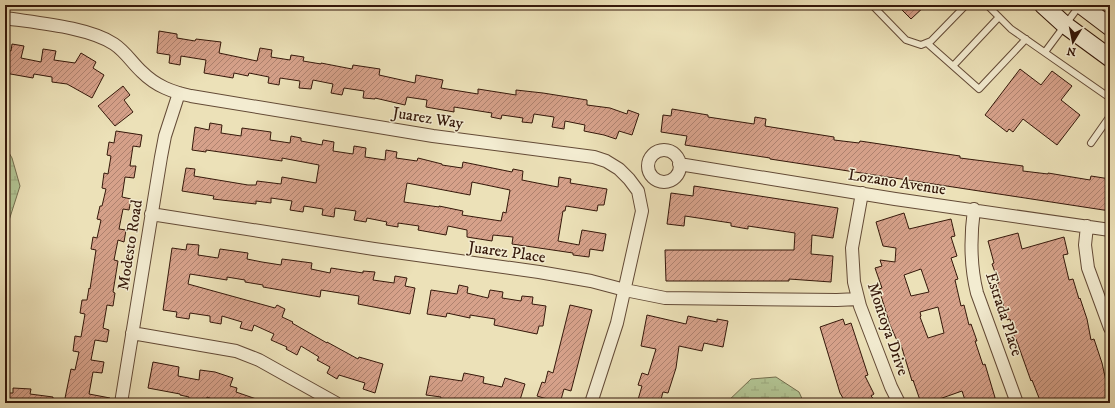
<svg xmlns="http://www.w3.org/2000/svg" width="1115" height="408" font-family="'IM FELL DW Pica',serif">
	<defs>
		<pattern id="wetland-marsh" width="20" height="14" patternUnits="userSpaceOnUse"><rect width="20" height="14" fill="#b2c493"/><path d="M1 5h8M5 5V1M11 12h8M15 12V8" fill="none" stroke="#9aa87d"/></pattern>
		<pattern id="building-hatch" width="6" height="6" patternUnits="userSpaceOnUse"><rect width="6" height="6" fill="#d6a18a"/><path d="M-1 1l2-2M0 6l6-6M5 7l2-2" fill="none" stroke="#ae826f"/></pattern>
	</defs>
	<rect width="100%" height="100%" fill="#ece1b8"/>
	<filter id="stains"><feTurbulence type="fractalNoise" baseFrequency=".005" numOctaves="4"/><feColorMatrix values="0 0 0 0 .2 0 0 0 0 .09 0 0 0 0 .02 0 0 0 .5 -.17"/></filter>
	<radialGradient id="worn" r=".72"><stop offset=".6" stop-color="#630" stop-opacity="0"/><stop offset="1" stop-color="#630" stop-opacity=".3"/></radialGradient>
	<path fill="url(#wetland-marsh)" stroke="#746e4e" d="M5,146l7,12 8,28 -15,47z
		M776,377l23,15 5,11h-78l25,-24z"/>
	<path fill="url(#building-hatch)" stroke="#35180a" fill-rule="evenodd" d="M897,5h29l-15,14z
		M159,31l18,3v4l18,3 1,-2 25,3 -2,11 38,8 3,-13 12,2 -1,7 19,3 1,-5 13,2 -1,4 18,3v-1l31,6 1,-4 27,4 -1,6 36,8 1,-8 27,5 -2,8 37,6v-5l38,6v-5l27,3 44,7v5l23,3 17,6 1,-4 11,4 -7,21 -13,-4 -3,8 -12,-4 -20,-4 1,-6 -20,-4 -1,8 -12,-2 2,-10 -20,-3 -2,9 -10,-1 1,-4 -21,-3 -1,4 -10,-2 1,-4 -38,-6v5l-28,-5 1,-7 -20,-3 -2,8 -30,-7v1l-12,-1 1,-7 -20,-3 -2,7 -11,-2 2,-9 -20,-4 -2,9 -12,-1 1,-7 -20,-3 -1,7 -11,-2 1,-6 -20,-4 -1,3 -14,-3 -1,5 -29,-5 2,-13 -25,-4 -1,9 -11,-2 1,-8 -13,-2z
		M12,44l12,2 -3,12 20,4 2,-13 13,2 -2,9 21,3 6,-10 15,9 -3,6 11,7 -12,23 -25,-14 -15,-2v-5l-18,-3 -1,4 -28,-5v-23l6,1z
		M1020,69l21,16 11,-14 20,15 -11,14 19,15 -23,30 -34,-26 -10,13 -4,-3 -2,3 -22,-17z
		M123,86l7,9 -6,5 9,12 -18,14 -17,-20z
		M672,109l36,6v2l46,7 1,-7 11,2 -1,7 6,1 63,10v3l25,3 1,-2 100,15v2l63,8v5l25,3v-1l42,7 1,-4 19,3v32l-340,-52v-1l-85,-13 2,-9 -26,-4 2,-17 8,1z
		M210,123l12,2 -1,8 20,3 1,-8 29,4 -1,8 20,3 1,-7 10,2v3l21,4 1,-5 11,2 -1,9 20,3 1,-8 12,2 -1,9 20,3 1,-10 11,2 -1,6 21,3 1,-3 24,6v1l20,3 1,-6 49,10 1,-3 10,2 -1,9 15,3 21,4 1,-10 12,2 -1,4 37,6 -3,16h-6l-1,6 -31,-5 -1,5h-2l-5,30 21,4 3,-15 24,4 -3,17 -13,-2 -1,8 -16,-2v-2l-61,-9 1,-7 -20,-2 -1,6 -25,-4v-7l-19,-4 -2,9 -28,-5 1,-4 -21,-3v4l-12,-2 1,-3 -20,-4 -1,4 -12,-2 2,-9 -21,-3 -1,9 -12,-2 1,-6 -19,-3 -1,6 -13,-2 2,-9 -21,-3v5l-15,-2v3l-43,-5 1,-3 -32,-5 4,-23 9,1 -1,7 54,9h8l1,-4 24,3 1,-7 34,6 3,-18 -37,-7v3l-76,-11v2l-14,-2 3,-23 14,3zM472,182l38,8 -4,23 -3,-1 -2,9 -39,-6 1,-4 -24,-5v1l-35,-5 3,-19 63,12z
		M116,131l26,4 -2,12 -7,-1 -3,20h6l-2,12 -9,-1 -3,20 9,2 -2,11 -6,-1 -4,20 7,1 -2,12 -6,-2 -4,20 4,1 -5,31 2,1 -2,13 -6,-1 -4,23 6,2 -2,12 -12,-2 -4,20 13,2 -2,11 -9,-1 -4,22 21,4v5h-46l7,-34 4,1 4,-18 -6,-1 2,-15 6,1 4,-23 -5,-1 2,-13h5l2,-12 1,1 6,-39 -5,-1 2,-12 4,1 4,-18 -4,-1 3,-13h2l4,-17 -4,-1 2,-15 4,1 3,-18 -4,-1 2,-13 5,1z
		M694,186l144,22 -5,30 -21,-3 -1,19 22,2 -2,26 -42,-3v2h-123l-1,-31h129l1,-17 -47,-7v3l-17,-3v-3l-46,-7 -1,10 -17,-2 4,-31 22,3z
		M904,213l5,16 42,-10 4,17 -4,1 6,19 -6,2 7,21 -3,1 6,26 3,-1 5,20 2,-1 6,17h-2l8,24 2,-1 11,37 -6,2h-24l-4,-12 -34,12h-7l-8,-23 -1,1 -11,-36h-2l-9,-20 -11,-36 3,-1 -7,-20 7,-2 -2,-6 15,2 1,-14 -13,-2 -7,-24zM921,269l8,23 -18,4 -7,-21zM938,307l6,26 -16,5 -8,-21 1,-1 -1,-4z
		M1018,233l4,16 42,-12 4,17 -5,1 6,25 4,-1 6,20 1,-1 7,21 4,21 3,-1 8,24 4,18 4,-1v23h-69l-9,-23 -1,1 -15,-42 -1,1 -5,-21 -3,1 -5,-20 -2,1 -5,-17 4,-1 -7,-19 2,-1 -6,-22z
		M187,244l12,1 -1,10 20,3 2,-9 28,4 -1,6 15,3 19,3 1,-6 30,4 -1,6 19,4 1,-5 32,5v-2l12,1 -2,8 21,3 1,-7 12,2 -2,8 10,2 -5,26 -52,-10 1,-8 -38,-6 -1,7 -57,-10v-2l-18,-3v-2l-18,-3v3l-37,-6 -2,10 87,24 2,-3 8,4 -3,8 11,5 -1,1 35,20v-1l31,17 1,-2 24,7 -8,29 -12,-4 2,-6 -26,-8 -2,4 -10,-6 3,-6 -13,-7 2,-3 -18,-11 -4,9 -11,-6 1,-2 -16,-7 3,-6 -20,-9 -2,6 -12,-3 2,-6 -20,-6 -1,8 -11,-2v-6l-20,-3 -1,6 -13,-2 1,-5 -14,-2 9,-62 14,2z
		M459,285l9,2 -1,6 21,5 2,-8 13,2 -1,6 19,3 1,-5 11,1 -1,7 14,2 -3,20h-4l-2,8 -43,-9 1,-6 -25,-4v3l-23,-5 -1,4 -19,-3 4,-24 26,4z
		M570,305l22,5 -21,81 -7,-2 -4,14 -23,-7 5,-14 3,1 3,-12 5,2z
		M647,315l39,9 2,-8 29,6v-3l11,2 -5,26 -19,-4 -2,8 -23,-5 -3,22 -8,25 -5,-1 -3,11h-23l5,-17 -4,-1 4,-12 6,2 8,-26 -15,-3z
		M843,319l2,6 6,-2 17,52 -3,1 9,18 -3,2 6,7h-31l-6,-10 -20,-66z
		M153,362l26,5 -1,9 21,4 1,-10 15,2 18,6 -3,8 7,2 -1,4 29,10 -1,1h-42l-15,-6 -1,5 -17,-3v-2l-9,-2v-1l-32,-6z
		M464,373l20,4 -1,6 19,4 3,-9 20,6 -6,19h-49l-17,-3v3h-13l1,-6 -15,-2 4,-19 32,5z
		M13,388l18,1 -1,5 23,3v6h-48v-10h8z"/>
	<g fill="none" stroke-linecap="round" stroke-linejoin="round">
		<defs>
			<path id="lane" d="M872,5l34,35 15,5 10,-4 35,-36
				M987,5l24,24 99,69
				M927,43l52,46 47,-50
				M1045,52l35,-47
				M953,66l46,-49
				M1091,143l19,-27"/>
			<path id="street" d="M5,18c32,5 83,9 109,26 12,8 18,19 28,28 14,14 30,20 49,24l242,40 161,21 12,4 13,8 10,10 9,12 4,20 -25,112 -26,80
				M648 166a16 16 0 1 1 32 0a16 16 0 1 1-32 0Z
				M679,164l216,35 215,31
				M862,193l-10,55 2,34 6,24 31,81 8,16
				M974,209c-4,30 -4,56 3,84l40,110
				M151,214l223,35 165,23 52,9 34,9 40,8 172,2 21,-1
				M1087,226l-2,19 3,23 22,60
				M132,333l104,18 23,9 77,43
				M121,403l40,-246 4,-21 14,-43"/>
			<path id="secondary" d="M1043,5l22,20 45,33
				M1081,5l29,22"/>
		</defs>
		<use href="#lane" stroke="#634a36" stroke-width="8"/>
		<use href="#street" stroke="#634a36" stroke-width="14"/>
		<use href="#secondary" stroke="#35180a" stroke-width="19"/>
		<use href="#lane" stroke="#f3ecd1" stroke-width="6"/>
		<use href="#street" stroke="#f3ecd1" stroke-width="12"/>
		<use href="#secondary" stroke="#f3ecd1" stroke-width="17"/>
	</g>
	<g text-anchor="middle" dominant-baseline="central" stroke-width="3" stroke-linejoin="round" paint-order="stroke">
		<g font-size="16" fill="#35180a" stroke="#f3ecd1">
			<text transform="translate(428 118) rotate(9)">Juarez Way</text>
			<text transform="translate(897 182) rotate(9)">Lozano Avenue</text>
			<text transform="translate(130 245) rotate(-81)">Modesto Road</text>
			<text transform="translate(507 252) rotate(8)">Juarez Place</text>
			<text transform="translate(1004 314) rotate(72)">Estrada Place</text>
			<text transform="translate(888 329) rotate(71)">Montoya Drive</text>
		</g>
	</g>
	<rect width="1115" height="408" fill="none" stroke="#ece1b8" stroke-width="20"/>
	<rect x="6" y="6" width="1103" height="396" fill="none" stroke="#35180a" stroke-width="2"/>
	<rect x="10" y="10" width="1095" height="388" fill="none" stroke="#35180a"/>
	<g transform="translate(1073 42) rotate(190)" stroke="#f3ecd1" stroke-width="3" paint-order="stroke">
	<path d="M0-3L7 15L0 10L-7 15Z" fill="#35180a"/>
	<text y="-6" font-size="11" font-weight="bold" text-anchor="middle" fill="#35180a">N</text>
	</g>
	<rect width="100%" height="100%" filter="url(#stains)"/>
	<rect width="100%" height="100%" fill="url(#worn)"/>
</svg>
